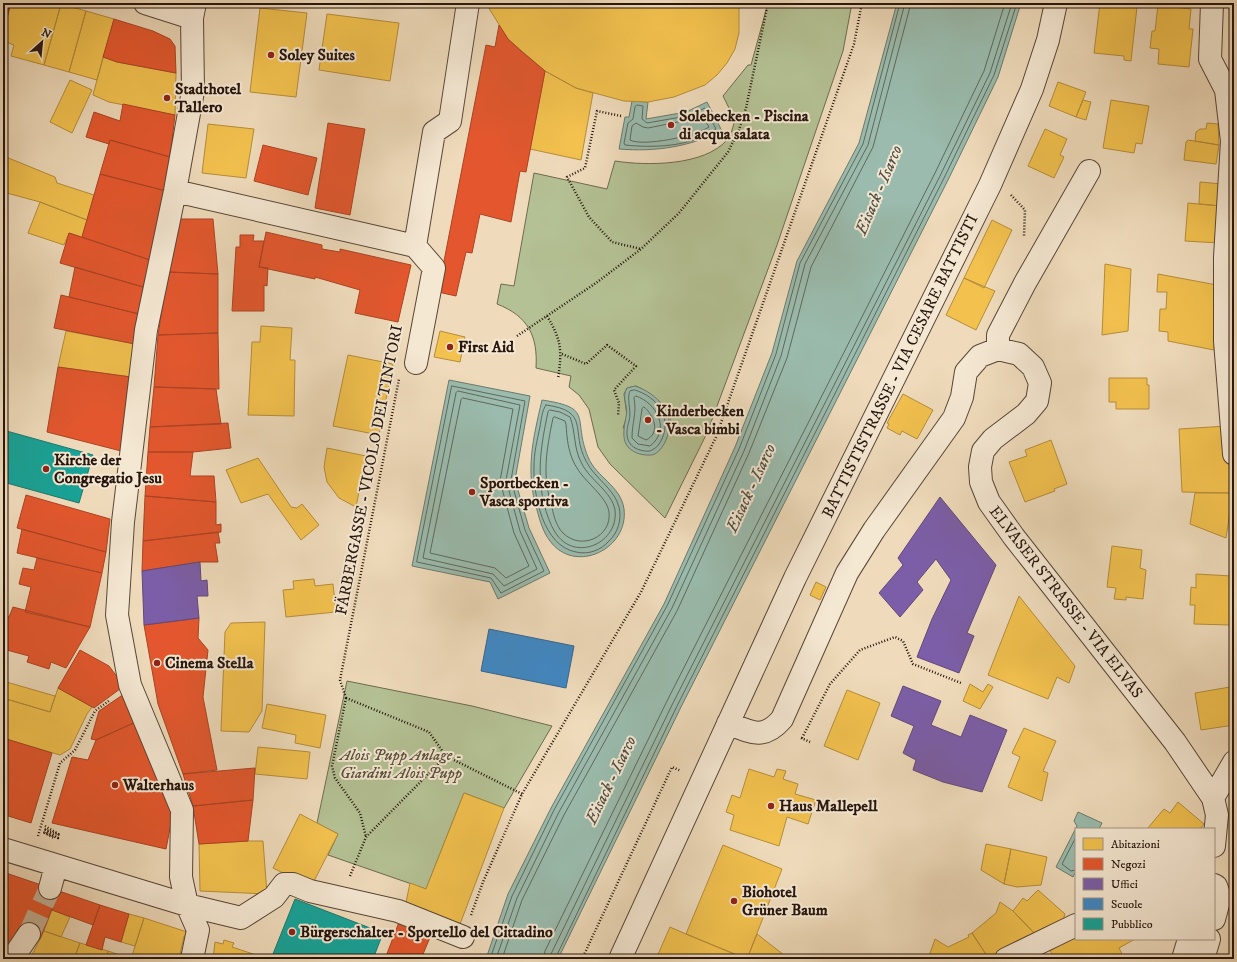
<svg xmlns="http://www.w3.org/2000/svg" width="1237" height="962" font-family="'IM FELL DW Pica',serif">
	<rect width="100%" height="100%" fill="#efdbbb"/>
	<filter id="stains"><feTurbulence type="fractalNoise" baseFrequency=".005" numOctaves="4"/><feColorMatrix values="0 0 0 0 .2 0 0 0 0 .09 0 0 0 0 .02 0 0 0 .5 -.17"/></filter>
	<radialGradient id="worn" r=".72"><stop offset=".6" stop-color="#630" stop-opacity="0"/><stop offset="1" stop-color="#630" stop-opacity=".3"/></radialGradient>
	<path fill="#b4c194" stroke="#6d6b50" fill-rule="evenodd" d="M768,3h84l-9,48 -66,194 -70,188 -42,85 -55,-54 -12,-17 -9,-38 -10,-14 -10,-8 2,-11 -35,-8c2,-32 -8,-52 -39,-64l4,-20 13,2 20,-113 73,16 8,-28c32,5 89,5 112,-21 4,-4 6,-14 8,-20l-12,-24 25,-31h3zM636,386c10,4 28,18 33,28 2,6 1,13 0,19l-46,-5 4,-12 -3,-22 3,-6z
		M347,681l125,25 80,20 -48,82 -40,-15 -38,96 -98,-34 10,-21 -21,-11z"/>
	<path fill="#9abbad" stroke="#6c796d" d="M897,3h124l-23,74 -50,103 -267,527 -123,252h-72l22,-65 43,-86 113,-204 71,-157 37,-94 25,-92 62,-118z
		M632,101l16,1 -2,17 40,-7 21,-10 15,29c-34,16 -66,21 -103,18l6,-32h4z
		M449,380l81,16 -15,84 14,48 21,45 -52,26 -8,-17 -78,-16z
		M635,386c23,8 42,28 31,54 -2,5 -6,11 -11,14 -4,2 -11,1 -15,0 -20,-6 -17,-21 -14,-37 3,-11 -5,-19 1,-29z
		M542,400c53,8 30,18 46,57 8,20 33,29 36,52 5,40 -49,66 -74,32 -7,-9 -10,-20 -13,-31 -12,-40 -4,-71 5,-110z
		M1078,812l24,11 -3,6h-23v42l-3,6 -17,-10 21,-41 -3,-5z"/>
	<path fill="#f2c14e" stroke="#b58d3a" d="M11,3l50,1 -17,61 -33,-9 3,-11 -11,-4v-8z
		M487,3h252v30l-4,16 -8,14 -10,12 -12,10 -31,12 -26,5 -24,-1 -48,-13 -31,-17 -37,-32 -18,-29z
		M1100,3h31l-1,3 7,1 -6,54 -7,-1v-4l-30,-3z
		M61,4l25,7 -17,61 -25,-7z
		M1158,5l33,4 -2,20h4l-4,38 -31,-3 1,-15 -9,-1 2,-17h3z
		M260,8l47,5 -11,84 -46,-5z
		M86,11l28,8 -17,61 -28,-8z
		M327,14l72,9 -9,58 -71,-11z
		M103,57l14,5 59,11 -1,42 -66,-13 -16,-7z
		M545,71l31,17 17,5 -12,67 -51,-11z
		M70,80l22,10 -20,43 -22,-11z
		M1058,82l28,10 -10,25 -27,-11z
		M1083,100l8,2 -5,18 -10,-3z
		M1111,100l38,6 -7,38 -6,-1 -2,10 -31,-5z
		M1207,123l11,1 1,21 -24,-4 1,-9 4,-3h6z
		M208,124l46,5 -8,49 -44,-5z
		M1045,129l22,10 -7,16 4,2 -10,21 -26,-12z
		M1188,140l31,5 -3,19 -32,-4 2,-18z
		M6,157l49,20 2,6 37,12 -7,25 -47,-18 -37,-10v-30z
		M1200,182l22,2 -1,22 -22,-2z
		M40,202l47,18 -5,17 -13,-4 -5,12 -36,-12z
		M1188,203l33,3 -2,37 -34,-2z
		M992,220l20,10 -28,58 -20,-10z
		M1105,264l26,5 -3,62 -26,4z
		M1158,274l59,11 -3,65 -46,-9v-9l-9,-1 1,-22h6l1,-17h-10z
		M964,278l31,13 -19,39 -30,-15z
		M261,326l31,2 -2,32h5l-1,56 -46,-1 4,-73h8z
		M66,331l69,13 -4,33 -73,-10z
		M440,331l25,6 -5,25 -26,-5z
		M348,355l45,9 -14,71 -46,-9z
		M1109,378h38v7h2v24h-33v-7h-7z
		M903,394l30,16 -16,29 -15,-8 -2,4 -13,-7 2,-4 -2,-1z
		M1227,426l3,13 3,54 -51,-1 -3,-63z
		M1051,440l16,44 -13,5 1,2 -30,11 -16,-40 18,-6 -2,-6z
		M327,448l39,8 -10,51 -17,-9 -12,-16 -3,-15z
		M258,458l33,49 6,1 5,-4 17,21 -18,15 -33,-46 -27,9 -15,-33z
		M1195,493h38l-7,45 -36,-14z
		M1112,546l30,4 -2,18 6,2 -3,29 -17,-2v3l-12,-1 2,-11 -9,-1z
		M1196,574l36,2 -2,49 -36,-1 1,-19h-5l1,-18 5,1z
		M314,579l1,7 18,-2 3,28 -50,5 -3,-27 11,-1 -1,-8z
		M816,582l10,5 -6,13 -10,-5z
		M1019,596l56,70 -6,17 -12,-6 -9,22 -60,-24z
		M265,622l-3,89 -13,21 -28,-1 4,-99 6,-9z
		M3,681l52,15 -5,16 -47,-14z
		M970,684l13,8 5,-8 5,3 -13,22 -17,-8z
		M1230,687l4,24v14l-33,5 -6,-37z
		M58,688l34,19 -5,7 -17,35 -10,6 -57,-17v-40l47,14z
		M847,690l33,13 -22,57 -34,-14z
		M267,704l59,11 -6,33 -25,-5 1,-8 -34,-7z
		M1024,728l32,13 -13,30 5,2 -6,28 -34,-14 12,-30 -8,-4z
		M258,747l52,5 -3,27 -52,-5z
		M749,769l25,8 3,-8 9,2 -3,8 15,5 -3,10 21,6 -8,24 -21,-7 -8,29 -49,-16 4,-15 -8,-3 6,-17 8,3z
		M464,793l40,15 -47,124 -53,-20 6,-29 16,6z
		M1178,802l26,22 -4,5h-53l17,-20 6,4z
		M300,814l38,20 -27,53 -38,-19z
		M248,841h15l4,53 -67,-3 -1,-47z
		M986,844l25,5 -7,35 -23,-14z
		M723,845l59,24 -35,90 -61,-25z
		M1011,849l36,8 -6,28 -24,2 -13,-3z
		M1038,890l27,24 -2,6 -28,14 -22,-23 10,-13 4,3z
		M1000,902l13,9 22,23 -46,25 -17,-26 24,-20z
		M52,910l18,7 -9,20 -17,-6z
		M129,914l15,4 -9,28 -14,-4z
		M144,918l43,14 -1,4h-2l-5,23h-48z
		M670,927l16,7 60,25h-90z
		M44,931l36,12 -6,16h-44z
		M972,933l17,26h-61l7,-20 13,8 21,-10 -1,-2z
		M1076,933v6h59l-16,9 5,10 -2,1h-66l-6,-8z
		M757,934l32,25h-42z
		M224,940l10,3 -2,4 36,12h-55l2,-17 8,2z
		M80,943l28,8 -2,8h-32z
		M108,951l23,8h-25z"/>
	<path fill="#e4572e" stroke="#ab4324" d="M3,3h8l-8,30z
		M114,19l39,12 17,8 5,7 1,27 -59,-11 -14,-5z
		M499,25l9,14 13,12 24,20 -19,101 -6,-1 -9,51 -31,-8 -8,39 -6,-1 -10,44 -18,-4 48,-247 9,2z
		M123,104l52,11 -5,42 -60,-17 -1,4 -23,-7 8,-25 26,9z
		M328,123l37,6 -15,86 -35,-7z
		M110,140l60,17 -4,34 -66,-17z
		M263,145l54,13 -9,37 -54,-14z
		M100,174l66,17 -16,69 -68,-23z
		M177,219h36l5,55 -50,-2z
		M266,232l56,13v4l18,3v-3l71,16 -13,57 -43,-9 5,-23 -45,-13v2l-56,-12z
		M69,233l81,27 -7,27 -83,-24z
		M240,235h14l-1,6h11l-5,26 9,1 -1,18 -3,-1v26h-32l4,-64h4z
		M75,267l68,20 -4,27 -70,-17z
		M168,272l50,2v59l-60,2z
		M61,295l78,19 -4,30 -81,-16z
		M218,333l1,56 -65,-2 4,-52z
		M58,367l73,10 -6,75 -78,-20z
		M154,387l62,2 5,35 -71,3z
		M228,423l3,25 -38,4h-45l2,-25z
		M148,452h45l-3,24h24l2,26 -71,-6z
		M26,495l84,24 -4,33 -89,-24z
		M145,496l71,6v23l5,-1v8l-78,9z
		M22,529l84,23 -4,21 -85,-20z
		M218,532l2,11h-5l3,19h-18l-58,9 1,-30z
		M37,558l65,15 -12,54 -65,-15 6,-25 -12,-3 4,-16 11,2z
		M13,607l77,20 -24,41 -15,-6 -2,7 -22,-7 2,-6 -26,-7v-28l2,-6 4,2z
		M199,618l-1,20 10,12 -5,47 14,73 -34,4 -25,-70 -14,-79z
		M80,650l29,16 15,20 -30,22 -36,-20z
		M127,692l11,29 -42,19 -5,-1 8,-28z
		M138,721l32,80 1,22 -5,26 -114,-26 20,-66 16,3 8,-20z
		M3,738l49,15 -21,70 -26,-8 2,-8 -4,-2z
		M255,768l-2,32 -60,6 -10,-32z
		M253,800l-5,41 -49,3 -6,-38z
		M3,872l56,19 -19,48 -23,-9 -13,29z
		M59,891l41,14 -7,20 -41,-15z
		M100,905l29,9 -8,28 -16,-5 -3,13 -16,-5z
		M399,922l32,13 -10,24h-36z"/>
	<path fill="#7b5ea7" stroke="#624879" d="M940,497l56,68 -29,68 7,3 -15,37 -42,-16 15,-38 19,-39 -15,-21 -19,23 6,8 -23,27 -21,-24 24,-28 -5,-7z
		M200,562l1,19 6,-1 1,16h-11l2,22 -55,7 -2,-54z
		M903,686l38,15 -10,24 30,12 9,-22 37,15 -25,62 -39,-10 -30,-12 3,-10 -13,-7 11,-27 -23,-10z"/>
	<path fill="#3f88c5" stroke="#38668e" d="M489,629l85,17 -8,42 -85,-17z"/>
	<path fill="#17a398" stroke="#1c786e" d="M3,430l90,25 -14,48 -76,-21z
		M295,899l88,34 -10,26h-87l-13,-5z"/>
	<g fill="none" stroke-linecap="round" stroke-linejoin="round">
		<path stroke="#60685d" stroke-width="1" d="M637,105l6,1 -1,13 5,4 40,-7 18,-8 11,21c-24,18 -63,19 -91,16l-1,-2 4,-20 5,-4 2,-12z
			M702,115l7,12c-13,9 -66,20 -79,13l2,-14 4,-3 7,4 5,1 40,-8z
			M452,386l73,15 -14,79 14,50 19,41 -43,22 -10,-15 -74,-16z
			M635,390c22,7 37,26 27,49 -2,4 -5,9 -10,11 -3,2 -8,1 -12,0 -14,-4 -15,-16 -11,-29 3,-9 -3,-24 1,-30z
			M458,391l62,14 -14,75 14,51 17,38 -33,17 -11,-12 -70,-16 33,-165z
			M636,396c21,7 35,34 14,50l-12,-2 -6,-6c0,-16 5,-24 2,-40z
			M463,398l50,11 -13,72 14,52 15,33 -23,12 -11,-10 -65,-15 31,-153z
			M546,405c45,6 24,26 40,56 9,18 28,27 33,46 3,12 -1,26 -10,34 -8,9 -20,14 -33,11 -33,-6 -43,-57 -42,-86 0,-13 3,-26 6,-39 1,-6 2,-17 6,-22z
			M644,407c10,8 17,26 2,33l-8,-4 4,-27z
			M550,410l10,2 10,5c6,15 3,31 12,47 8,16 30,28 33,46 4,32 -38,52 -58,25 -6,-8 -9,-18 -12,-27 -9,-34 -4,-63 3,-96z
			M555,417l10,4c2,5 1,10 2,15 1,11 4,23 10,32 8,14 30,29 32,44 3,25 -28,39 -46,21 -6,-6 -9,-16 -11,-25 -10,-33 -6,-56 1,-90z
			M1076,837l-14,27 9,7 5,-1
			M490,959l22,-63 42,-86 113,-204 72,-157 37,-95 24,-91 63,-119 37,-141
			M496,959l21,-61 42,-86 113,-204 72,-157 37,-95 24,-92 63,-119 37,-142
			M502,959l20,-59 42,-85 113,-204 72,-158 38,-95 24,-91 62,-120 38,-144
			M544,959l1,-8 122,-250 268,-528 49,-102 21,-68
			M550,959l1,-5 122,-251 267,-527 50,-103 22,-70
			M555,959l122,-253 267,-528 50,-103 23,-72"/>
		<path stroke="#c7b398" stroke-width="22" stroke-dasharray="22 11" stroke-linecap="butt" d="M29,934l21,-46"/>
		<defs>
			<path id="minor" d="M145,3l47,15
				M1212,3l-2,56 16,31 6,51 -7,116v84l9,113
				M175,191l240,55 19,-114 16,-11 18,-118
				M415,246l19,22 -18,95
				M998,349v-14l27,-52 64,-112
				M728,723c24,10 36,17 54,-4l65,-146 27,-43 80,-112 8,-21 4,-25 14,-16 18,-7 21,5 14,13 7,16 -3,18 -11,13 -33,25 -10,12 -3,16 1,15 8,20 25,35 161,205 38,56 4,17 -3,31
				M1213,798l21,-36
				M3,849l184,56 54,13 33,-21 10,-13h9l17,7 88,20 65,26
				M1214,885l2,1 4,11 -6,22
				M50,888l6,-22
				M12,959l17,-25
				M192,959l6,-29 -11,-25 -6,-28 1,-67 -52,-125 -13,-70 6,-93 23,-192 29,-139 18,-100 -1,-73 3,-15
				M620,959l175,-381 195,-393 42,-96 16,-49 8,-37
				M1006,959l70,-34
				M1183,959l6,-20
				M1203,959l6,-20"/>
		</defs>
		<use href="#minor" stroke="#584638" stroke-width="24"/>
		<path stroke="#26150d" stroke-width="2.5" stroke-dasharray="1 2" stroke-linecap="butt" d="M621,116l-24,-5 -12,57 -18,9 22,40 23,25 29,7
			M1011,195l14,15 -1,26
			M547,316c15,25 15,35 11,63
			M517,336l79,-53 45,-34 38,-36 49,-61 11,-22 7,-22 22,-105
			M562,354l24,10 21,-19 29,21 -22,24 5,13 -1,13
			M346,698l-6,-18 59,-301
			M346,698l-14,68 3,12 25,35 6,24
			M346,698l83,34 17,24
			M801,738l9,4
			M802,738l28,-54 30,-34 35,-13 8,4 10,23 48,19
			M45,826l15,9 -16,-6 14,9 -15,-6 11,6
			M38,836l22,-73 15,-13 20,-39 15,-11
			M350,876l16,-39 80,-81 76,38
			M471,915l12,-33 39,-88 119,-202 75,-155 138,-393 8,-41
			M582,959l90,-192 9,4"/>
		<use href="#minor" stroke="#f5e8d3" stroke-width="22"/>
	</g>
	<g fill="#8f2418" stroke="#f5e8d3" stroke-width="1.5">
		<circle cx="271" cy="55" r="4"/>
		<circle cx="167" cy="98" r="4"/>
		<circle cx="671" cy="125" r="4"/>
		<circle cx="450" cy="347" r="4"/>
		<circle cx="648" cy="420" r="4"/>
		<circle cx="46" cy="469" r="4"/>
		<circle cx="472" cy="492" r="4"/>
		<circle cx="157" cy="663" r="4"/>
		<circle cx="115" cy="785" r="4"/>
		<circle cx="771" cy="806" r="4"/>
		<circle cx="734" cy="901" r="4"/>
		<circle cx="292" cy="932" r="4"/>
	</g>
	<g text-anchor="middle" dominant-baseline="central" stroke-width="4" stroke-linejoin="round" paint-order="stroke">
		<g font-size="16" font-weight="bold" fill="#26150d" stroke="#f5e8d3" text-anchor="start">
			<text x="279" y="55">Soley Suites</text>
			<text x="175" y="89">Stadthotel<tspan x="175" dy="18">Tallero</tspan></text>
			<text x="679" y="116">Solebecken - Piscina<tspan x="679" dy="18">di acqua salata</tspan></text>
			<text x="458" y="347">First Aid</text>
			<text x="656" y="411">Kinderbecken<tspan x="656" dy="18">- Vasca bimbi</tspan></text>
			<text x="54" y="460">Kirche der<tspan x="54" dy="18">Congregatio Jesu</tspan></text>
			<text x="480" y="483">Sportbecken -<tspan x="480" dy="18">Vasca sportiva</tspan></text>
			<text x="165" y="663">Cinema Stella</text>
			<text x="123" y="785">Walterhaus</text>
			<text x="779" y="806">Haus Mallepell</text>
			<text x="742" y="892">Biohotel<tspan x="742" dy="18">Grüner Baum</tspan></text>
			<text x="300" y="932">Bürgerschalter - Sportello del Cittadino</text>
		</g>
		<g font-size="16" fill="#26150d" stroke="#f5e8d3">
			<text transform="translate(900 366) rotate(-64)">BATTISTISTRASSE - VIA CESARE BATTISTI</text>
			<text transform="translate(369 470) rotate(-79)">FÄRBERGASSE - VICOLO DEI TINTORI</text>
			<text transform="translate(1066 602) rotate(52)">ELVASER STRASSE - VIA ELVAS</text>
		</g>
		<g font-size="16" font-style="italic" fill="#58513c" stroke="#f5e8d3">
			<text x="401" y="755">Alois Pupp Anlage -<tspan x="401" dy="18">Giardini Alois Pupp</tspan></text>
		</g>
		<g font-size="17" font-style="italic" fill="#4f4f45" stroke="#f5e8d3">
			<text transform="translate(879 190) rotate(-67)">Eisack - Isarco</text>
			<text transform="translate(751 488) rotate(-65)">Eisack - Isarco</text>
			<text transform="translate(611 780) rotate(-64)">Eisack - Isarco</text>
		</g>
	</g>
	<rect width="1237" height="962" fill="none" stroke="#efdbbb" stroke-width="16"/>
	<rect x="4" y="4" width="1229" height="954" fill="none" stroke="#26150d" stroke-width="2"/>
	<rect x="8" y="8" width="1221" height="946" fill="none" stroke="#26150d"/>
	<rect x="1075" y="828" width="140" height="112" fill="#f5e8d3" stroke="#a29484"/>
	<rect x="1083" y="838" width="20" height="12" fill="#f2c14e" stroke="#a29484"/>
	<text x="1111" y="848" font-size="12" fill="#26150d">Abitazioni</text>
	<rect x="1083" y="858" width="20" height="12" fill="#e4572e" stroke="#a29484"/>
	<text x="1111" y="868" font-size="12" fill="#26150d">Negozi</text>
	<rect x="1083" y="878" width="20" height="12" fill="#7b5ea7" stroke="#a29484"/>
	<text x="1111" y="888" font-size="12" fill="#26150d">Uffici</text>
	<rect x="1083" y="898" width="20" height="12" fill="#3f88c5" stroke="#a29484"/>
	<text x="1111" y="908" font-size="12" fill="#26150d">Scuole</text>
	<rect x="1083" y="918" width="20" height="12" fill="#17a398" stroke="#a29484"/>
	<text x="1111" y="928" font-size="12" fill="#26150d">Pubblico</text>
	<g transform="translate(42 42) rotate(27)" stroke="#f5e8d3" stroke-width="3" paint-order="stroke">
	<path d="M0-3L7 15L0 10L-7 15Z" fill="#26150d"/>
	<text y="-6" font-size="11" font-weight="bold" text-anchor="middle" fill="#26150d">N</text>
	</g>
	<rect width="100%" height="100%" filter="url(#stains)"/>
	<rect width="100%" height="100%" fill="url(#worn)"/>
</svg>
